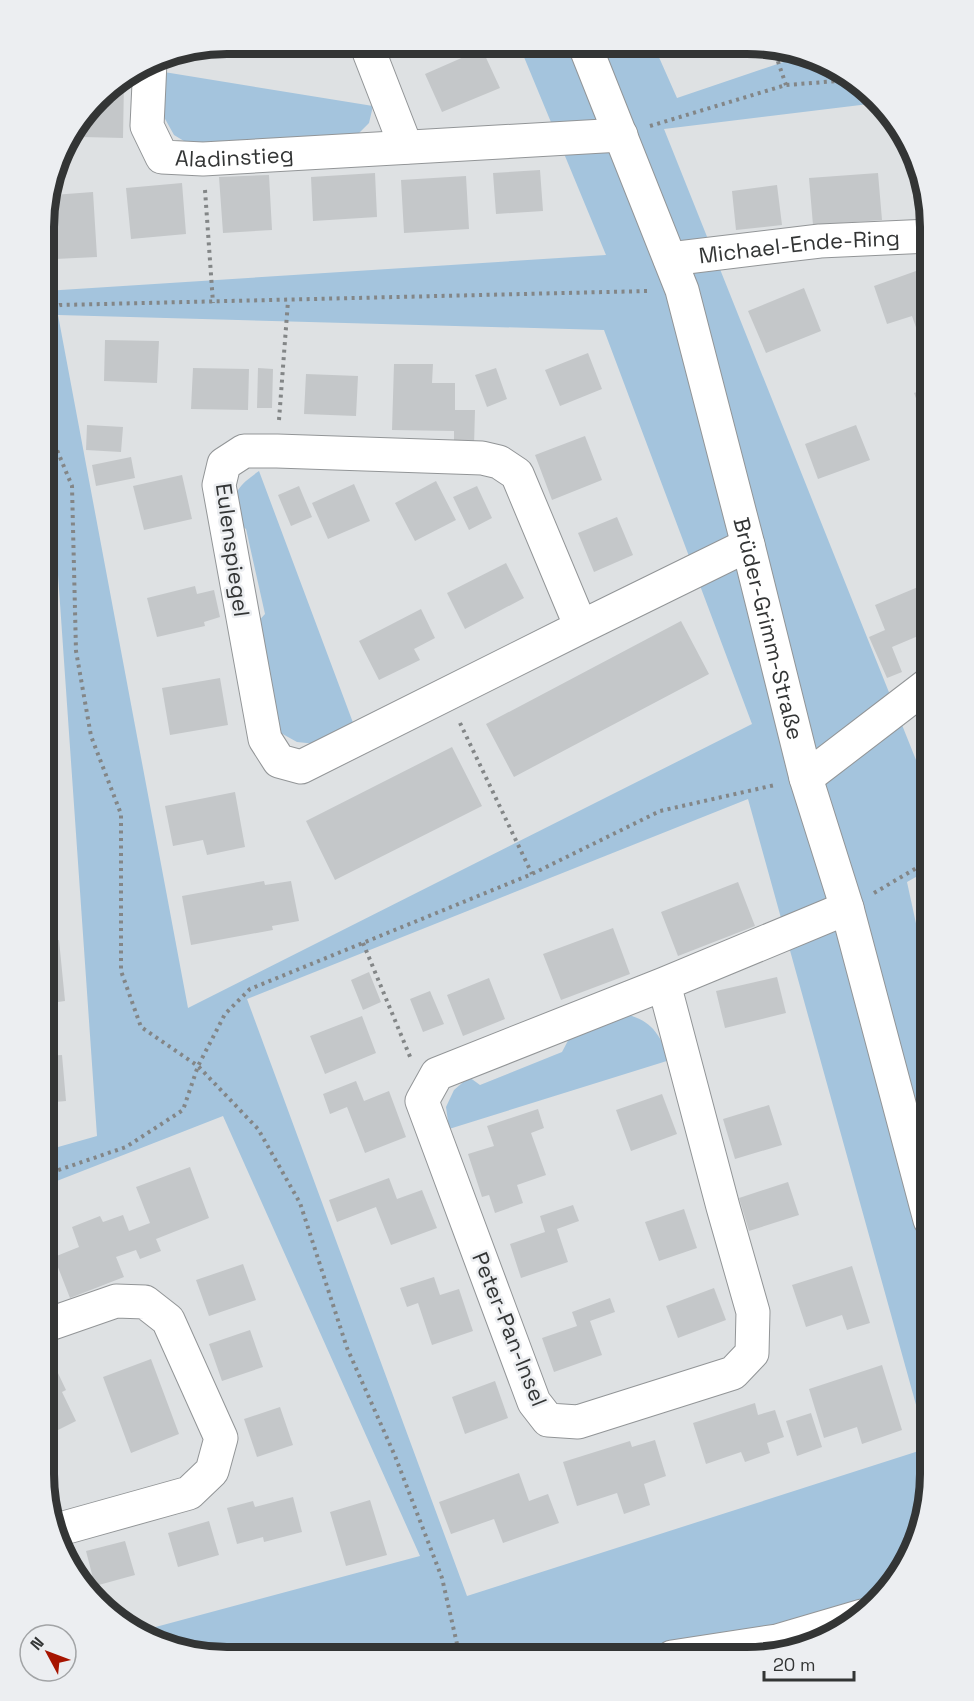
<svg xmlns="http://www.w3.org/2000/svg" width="974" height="1701" font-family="'Space Grotesk',sans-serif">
	<rect width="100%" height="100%" fill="#dee1e3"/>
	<path fill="#a4c4dd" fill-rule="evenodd" d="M519,45l135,1 23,52 124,-42 67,33 9,14 -213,26 266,666v74l-23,13 23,106v498l-9,47 -28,52 -35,35 -111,37 -544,-1 -57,-17 -9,-7 283,-76 -197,-440 -179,70v-35l53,-15 -48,-691 -4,1v-155l561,-36zM58,315l546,15 148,394 -564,284zM748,799l180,649 -461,148 -220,-597z
		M164,72l209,34 -4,17 -15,15 -160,9 -20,-12 -10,-18 -4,-16z
		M259,471l96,257 -39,16 -19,-2 -18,-10 -26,-105 12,-13 -19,-85 -13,-10c-1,-27 5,-33 26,-48z
		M625,1014c28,7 34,20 45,46l-221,69 -3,-22 8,-17 15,-13 11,8 82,-33 10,-19z"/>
	<path fill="#c4c7c9" d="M227,44h14l-1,9 -46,-2z
		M663,46h30v1l-27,9z
		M482,49l18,39 -58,24 -17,-38z
		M120,81h4l-1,57 -40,-1v-18l23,-30z
		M540,170l3,41 -47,3 -3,-41z
		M375,173l2,44 -64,4 -2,-44z
		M878,173l4,47 -69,5 -4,-47z
		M269,175l3,55 -49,3 -4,-56z
		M466,176l3,53 -65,4 -3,-53z
		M52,180l1,15 40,-3 4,65 -42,2 -1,-20 -9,1v-36z
		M182,183l4,51 -55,5 -5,-51z
		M777,185l5,40 -46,5 -4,-39z
		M930,266v66l-11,4 -7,-20 -25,8 -13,-38z
		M804,288l17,43 -55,22 -18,-42z
		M105,340l54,1 -2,42 -53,-2z
		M588,353l14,36 -42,17 -15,-36z
		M394,364h39l-1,19h23v27h20l-1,36h-20v-15l-62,-1z
		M193,368l56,1 -1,41 -57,-1z
		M258,368l15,1 -1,39h-15z
		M496,368l11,31 -20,8 -12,-32z
		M306,374l52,2 -2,40 -52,-2z
		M930,387v48l-16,-42z
		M87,425l36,2 -2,25 -35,-2z
		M856,425l14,35 -52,19 -13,-35z
		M585,436l17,44 -50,20 -17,-45z
		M131,457l4,21 -39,8 -4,-21z
		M182,475l10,44 -48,11 -11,-44z
		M436,481l20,39 -41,21 -20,-38z
		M354,484l16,37 -42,18 -16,-36z
		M299,486l13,31 -21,9 -13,-31z
		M477,486l15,32 -23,12 -16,-33z
		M617,517l16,38 -39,17 -16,-39z
		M506,563l18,35 -59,31 -18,-36z
		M930,582v49l-38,16 10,25 -15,6 -18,-41 16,-7 -10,-25z
		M195,586l2,8 17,-4 6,27 -16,5 1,4 -48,11 -10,-39z
		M421,609l14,29 -21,11 6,11 -41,20 -20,-39z
		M681,621l28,53 -195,103 -28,-53z
		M220,678l8,47 -58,10 -8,-47z
		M930,722v24l-12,-14z
		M452,747l30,59 -147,74 -29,-59z
		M235,792l10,55 -38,8 -4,-15 -30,6 -8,-40z
		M51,828l5,58 -12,1v-58z
		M264,881l1,4 26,-4 8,40 -27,5 1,4 -82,15 -9,-49z
		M738,882l17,44 -77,30 -17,-44z
		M613,928l17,46 -69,26 -18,-46z
		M59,940l6,61 -21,3v-62z
		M369,972l12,30 -18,8 -12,-30z
		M777,977l9,36 -61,15 -9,-37z
		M489,978l16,41 -42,17 -16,-41z
		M430,991l14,33 -21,8 -13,-33z
		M362,1016l14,37 -51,21 -15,-38z
		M62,1055l4,46 -22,2v-47z
		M356,1081l8,20 25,-10 17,46 -41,16 -18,-46 -17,7 -7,-20z
		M662,1094l15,40 -46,17 -15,-41z
		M769,1105l13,40 -47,14 -12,-40z
		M538,1109l6,19 -13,5 15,42 -29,10 6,18 -28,10 -6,-18 -7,2 -14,-43 26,-8 -7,-20z
		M190,1167l19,51 -53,21 5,12 -21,8 -4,-9 -20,7 8,20 -54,21 -16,-41 25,-10 -7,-20 28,-11 3,6 20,-7 6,16 21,-8 -14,-36z
		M389,1178l8,21 25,-9 15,38 -46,17 -15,-38 -39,15 -8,-22z
		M788,1182l11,33 -50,16 -10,-33z
		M573,1205l6,16 -22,8 11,33 -47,16 -11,-34 35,-12 -5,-16z
		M684,1209l13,39 -38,13 -14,-39z
		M243,1264l13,36 -47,16 -13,-36z
		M852,1266l18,57 -23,7 -5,-15 -36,12 -14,-42z
		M434,1277l6,18 19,-6 14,42 -41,14 -14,-42 -11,4 -7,-19z
		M714,1288l12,32 -48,18 -12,-32z
		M610,1298l5,14 -25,9 12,34 -48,17 -12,-34 35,-12 -5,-14z
		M250,1330l13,37 -41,14 -13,-37z
		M48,1352l18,38 -4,2 14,29 -32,16v-82z
		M151,1359l28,75 -48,19 -28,-76z
		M882,1365l20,65 -40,14 -5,-17 -33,11 -15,-49z
		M495,1381l13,37 -43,16 -13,-37z
		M755,1403l3,12 17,-5 9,27 -17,6 3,10 -25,9 -4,-10 -35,12 -13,-41z
		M280,1407l13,38 -36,12 -13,-38z
		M811,1413l11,34 -25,9 -11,-35z
		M655,1440l11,36 -22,8 6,21 -26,9 -7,-21 -40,13 -14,-44 67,-21 2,6z
		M519,1473l10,28 19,-7 11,29 -56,20 -9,-24 -43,15 -12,-32z
		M293,1497l9,35 -38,10 -1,-5 -26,7 -10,-36 26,-7 2,6z
		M370,1500l17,55 -41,11 -16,-54z
		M209,1521l10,34 -41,12 -10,-34z
		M125,1541l10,34 -40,11 -9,-35z"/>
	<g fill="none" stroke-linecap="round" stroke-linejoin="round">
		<defs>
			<g id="minor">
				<path d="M366,44l40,103"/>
				<path id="s1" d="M585,46l97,244 66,255 58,233 41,130 83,312"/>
				<path id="s2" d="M150,62l-3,64 15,31 41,2 418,-24"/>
				<path id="s3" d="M670,259l150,-18 110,-5"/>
				<path d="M581,627l-64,-153 -18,-12 -17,-4 -205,-7h-33l-20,13 -5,21 46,254 14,22 22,6 280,-140 167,-82"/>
				<path d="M806,778l124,-95"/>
				<path d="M664,984l59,223 30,105 -1,41 -19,20 -155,49 -30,-2 -14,-18 -112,-301 15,-27 227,-90 183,-76"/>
				<path d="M44,1326l72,-25 29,1 23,18 53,118 -9,33 -23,22 -136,38"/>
				<path d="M672,1657l105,-16 85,-25"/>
			</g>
		</defs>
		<use href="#minor" stroke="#929597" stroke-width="35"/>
		<path stroke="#838687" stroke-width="4" stroke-dasharray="3 4.5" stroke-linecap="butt" d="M773,47l13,38
			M650,126l136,-41 65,-5
			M909,151l8,55
			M205,190l8,113
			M45,310l15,-5 589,-14
			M45,415l7,23 20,48 4,165 15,85 30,78v157l20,56 57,39 60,63 42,74 47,145 48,108 47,122 18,79
			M279,420l9,-119
			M45,440l7,-2
			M460,723l72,151
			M874,893l56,-33
			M363,943l48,116
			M44,1175l82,-28 57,-37 15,-44 27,-52 25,-25 282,-115 128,-63 115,-26"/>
		<use href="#minor" stroke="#fff" stroke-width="33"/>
	</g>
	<g text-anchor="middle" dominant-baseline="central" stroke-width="5" stroke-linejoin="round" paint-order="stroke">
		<g font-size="22" fill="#333535" stroke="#eceef1">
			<text stroke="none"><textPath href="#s2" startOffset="171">Aladinstieg</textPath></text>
			<text stroke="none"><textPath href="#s3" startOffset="130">Michael-Ende-Ring</textPath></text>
			<text transform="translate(233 550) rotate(82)">Eulenspiegel</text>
			<text stroke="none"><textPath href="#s1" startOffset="612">Brüder-Grimm-Straße</textPath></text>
			<text transform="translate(510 1329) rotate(68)">Peter-Pan-Insel</text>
		</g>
	</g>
	<path d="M0 0H974V1701H0ZM227 54H747A173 173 0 0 1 920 227V1474A173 173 0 0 1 747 1647H227A173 173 0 0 1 54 1474V227A173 173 0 0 1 227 54Z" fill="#eceef1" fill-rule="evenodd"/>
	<path fill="none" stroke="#333535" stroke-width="8" d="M227 54H747A173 173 0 0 1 920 227V1474A173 173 0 0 1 747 1647H227A173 173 0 0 1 54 1474V227A173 173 0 0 1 227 54Z"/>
	<g transform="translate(48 1653) rotate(311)"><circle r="28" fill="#eceef1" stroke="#a2a4a6" stroke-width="1.5"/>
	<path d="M0-4.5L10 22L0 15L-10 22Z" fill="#a61400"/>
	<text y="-9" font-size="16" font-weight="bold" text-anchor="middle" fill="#333535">N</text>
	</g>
	<path d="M764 1671v9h90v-9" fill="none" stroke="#333535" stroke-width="3"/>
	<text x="773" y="1671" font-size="18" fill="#333535" stroke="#eceef1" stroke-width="4.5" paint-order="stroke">20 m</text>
</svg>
